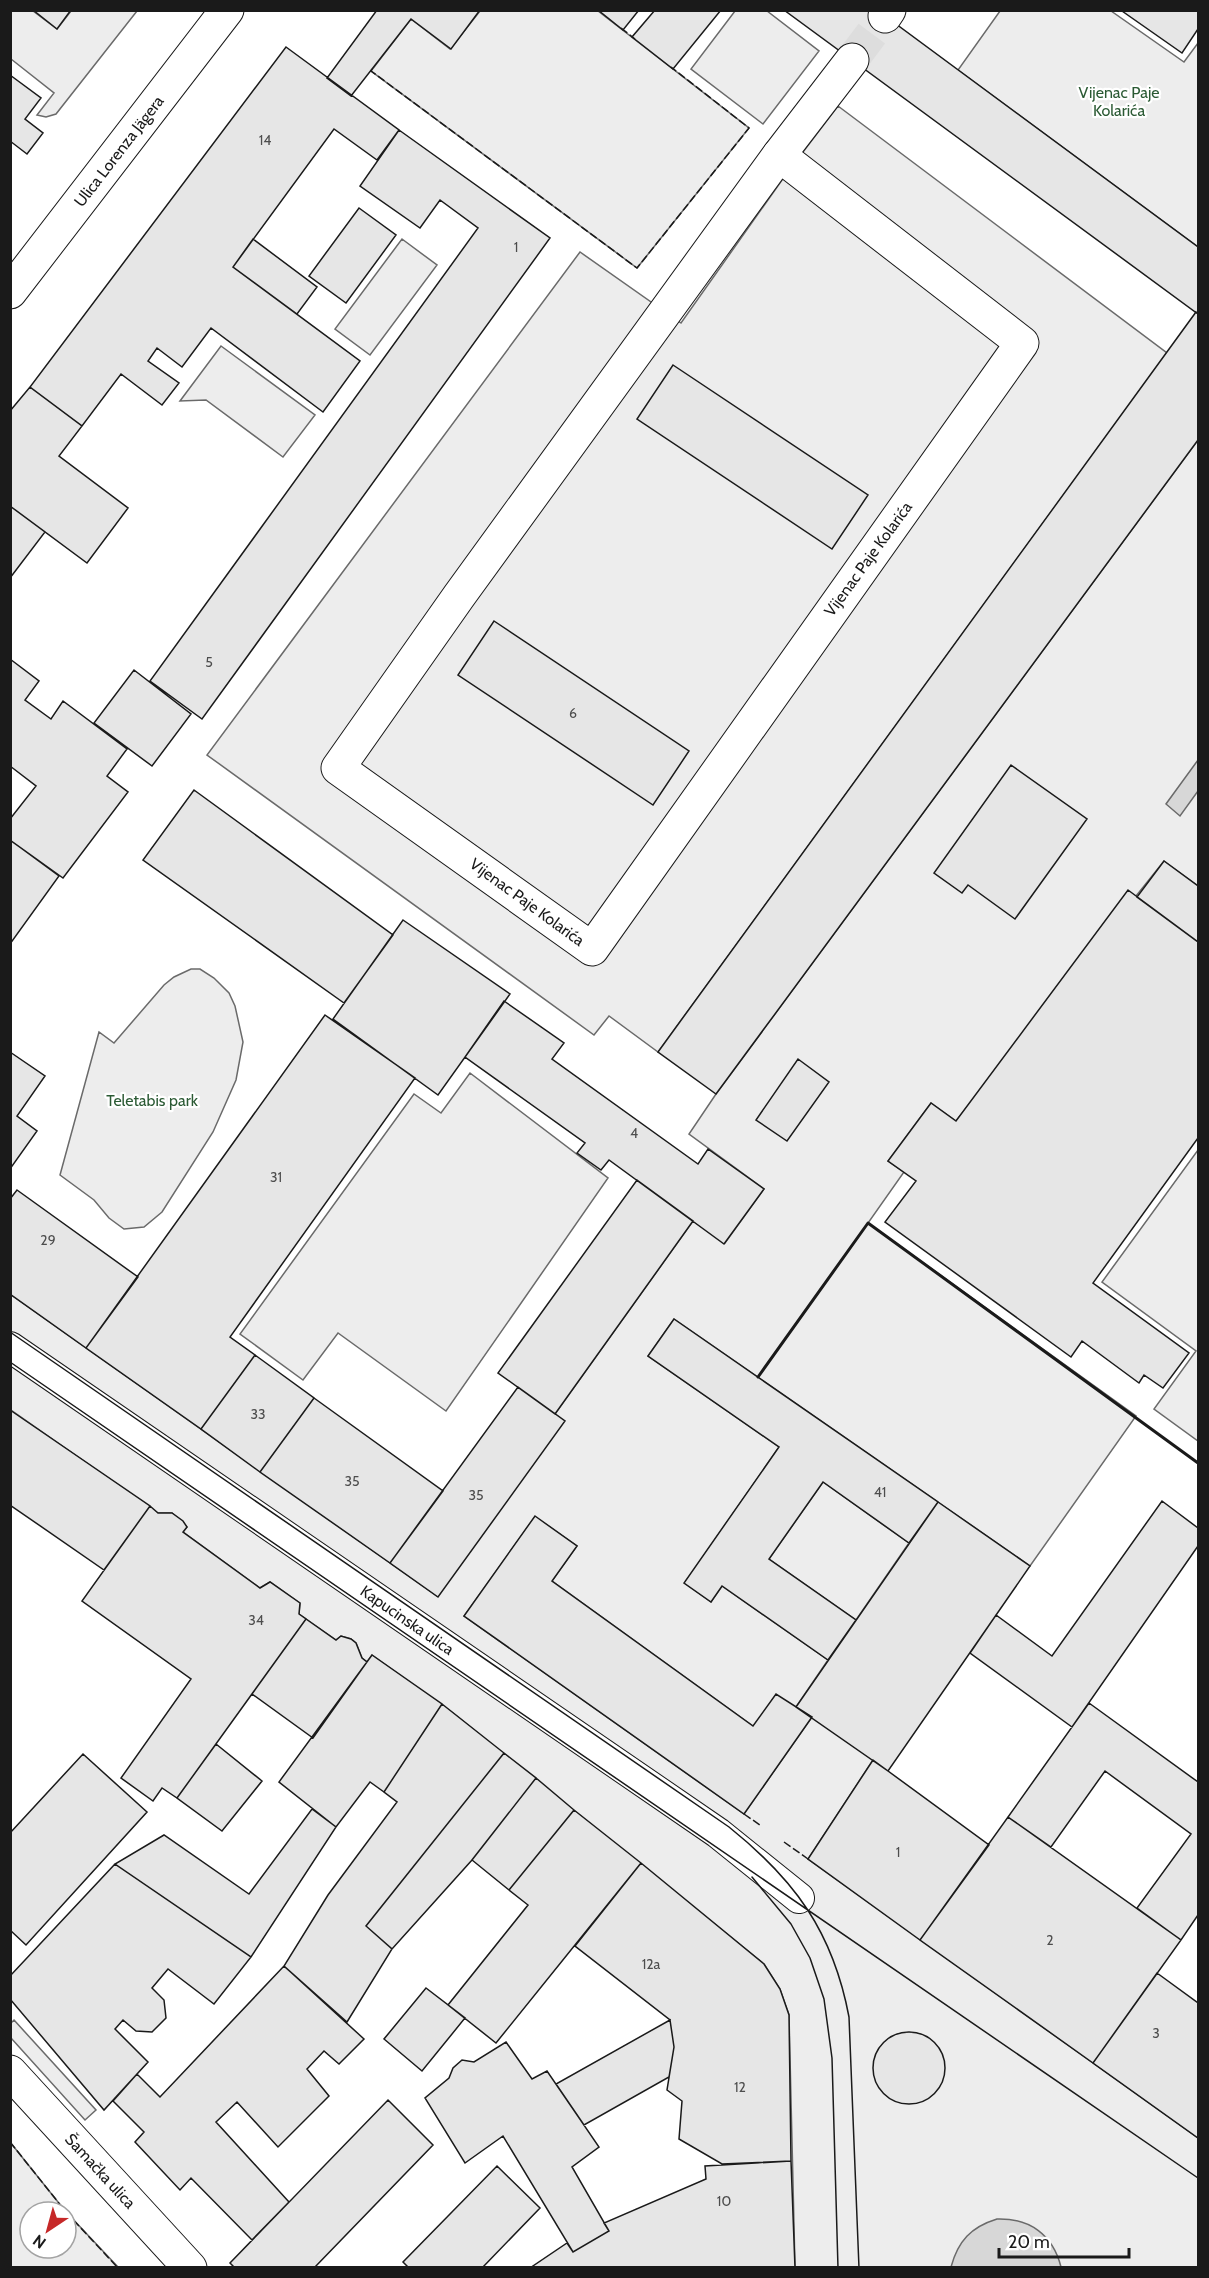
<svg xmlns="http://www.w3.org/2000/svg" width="1209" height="2278" font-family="Cabin,sans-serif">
	<rect width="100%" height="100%" fill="#fff"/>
	<path fill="#ededed" stroke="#6a6a6a" stroke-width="1.5" d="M10,11h23l24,18 14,-18h66l-81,103 -10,3 -9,-2 17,-22 -43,-34z
		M480,11h118l151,117 -112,140 -266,-197 40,-52 39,30z
		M735,11h32l52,40 -56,73 -72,-55z
		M1000,11h111l73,51 14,-19v204l-240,-177z
		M838,106l329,247 -509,699 -49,-36 -15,19 -387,-280 373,-503 101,71 106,-150z
		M402,239l35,26 -67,90 -35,-26z
		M221,346l94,69 -32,42 -77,-57 -26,1z
		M1198,440v446l-34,-25 -208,260 -25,-18 -43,58 16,11 -36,51 268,193 -106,150 -356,-247 -26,37 131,91 -94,136 26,19 11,-16 106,74 -32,47 -43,19 -201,-145 25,-35 -42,-29 -71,99 280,198 68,-97 61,43 -65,99 390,279v129h-403l-6,-252 -9,-26 -16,-25 -311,-251 -81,-58 -5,7 -5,-4 -6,-15 -5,-4 -10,-3 -5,4 -37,-26 1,-11 -30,-21 -10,6 -77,-56 4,-5 -15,-14h-14l-147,-103 -1,-116 427,302 118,-182 138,-193 32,22 39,-54 -75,-55 27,-40z
		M191,969h9l14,9 15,15 6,13 8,36 -7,38 -23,52 -51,80 -18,15 -20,2 -15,-11 -15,-18 -34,-25 39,-143 15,11 50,-58 10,-8z
		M470,1073l138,105 -162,233 -108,-78 -35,47 -63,-46 174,-240 27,19z
		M1198,1150v291l-44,-32 42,-58 -94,-69z
		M823,1482l86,61 -53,77 -87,-61z
		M14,2020l82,90 -11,10 -74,-82v-15z
		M10,2142l56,70h-36v36h36v-36l52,55h-107z"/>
	<path fill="#d7d7d7" stroke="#6a6a6a" stroke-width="1.5" d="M1198,760v31l-18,25 -14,-12z
		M997,2219c33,-1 56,16 64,48h-110c7,-26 20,-40 46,-48z"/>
	<path fill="#e6e6e6" stroke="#1a1a1a" stroke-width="1.5" d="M33,10h38l-14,19z
		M377,10h103l-29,39 -40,-30 -60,77 -24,-18z
		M598,10h41l-16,20z
		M655,10h66l-48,59 -41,-32z
		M784,10h93l321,237v67z
		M1198,10v19l-16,24 -60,-42z
		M286,47l113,83 -22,30 -43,-31 -101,138 127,94 -37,51 -112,-84 -29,39 -25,-19 -9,13 31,22 -17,22 -41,-31 -39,52 -52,-39z
		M10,75l31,23 -16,21 18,14 -16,21 -17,-13z
		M399,130l151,108 -348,481 -52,-38 328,-453 -38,-28 -20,28 -60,-42z
		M359,208l37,27 -50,68 -37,-27z
		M253,239l64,48 -20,27 -64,-47z
		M1196,312l2,2v126l-482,654 -58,-42z
		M673,365l195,130 -36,54 -195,-130z
		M30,387l52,39 -23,30 69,52 -41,55 -77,-57v-95z
		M10,506l35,26 -35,46z
		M494,621l195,130 -36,54 -195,-130z
		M10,659l29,22 -14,19 26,19 12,-18 64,48 -20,27 21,16 -65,86 -53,-38v-21l26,-33 -26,-20z
		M134,670l57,44 -39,52 -58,-43z
		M1011,765l76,54 -72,100 -47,-34 -6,8 -28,-20z
		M194,790l199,145 -49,68 -201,-143z
		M10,840l49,36 -49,68z
		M1164,861l34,25v56l-61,-45z
		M1128,890l70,52v196l-105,145 96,70 -26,35 -19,-13 -5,8 -57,-42 -11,16 -186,-135 31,-41 -28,-20 43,-58 25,18z
		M403,920l107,74 -72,101 -105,-76z
		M504,1001l60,42 -12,16 146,105 10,-15 56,40 -40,55 -115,-84 -8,10 -24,-17 8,-10 -120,-86z
		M325,1015l90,63 -185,259 25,18 -54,74 -115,-81z
		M10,1052l35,24 -28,40 20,15 -27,38z
		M798,1059l31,23 -42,59 -31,-21z
		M637,1180l56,41 -138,193 -57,-41z
		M17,1190l121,87 -52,71 -76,-54v-95z
		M674,1319l264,183 -29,41 -86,-61 -54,77 87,61 -28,40 -106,-74 -11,16 -27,-19 95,-136 -131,-91z
		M255,1355l59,43 -54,74 -59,-43z
		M518,1387l47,34 -127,176 -48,-34z
		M314,1398l129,93 -53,72 -130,-91z
		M10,1410l140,96 -46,64 -94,-65z
		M1162,1501l36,27v18l-126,181 -102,-74 26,-38 56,41z
		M938,1502l92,64 -142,205 -92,-64z
		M150,1506l8,7h14l11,8 4,6 -4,5 77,56 10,-6 30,21 -1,11 7,5 -129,179 -15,-10 -9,13 -32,-23 70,-99 -109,-78z
		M535,1516l42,30 -25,35 201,145 23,-32 36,23 -68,97 -280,-198z
		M306,1619l30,21 5,-4 10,3 5,4 6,15 5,4 -54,76 -61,-44z
		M372,1655l70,49 -58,88 -14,-10 -34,45 -57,-45z
		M1089,1703l109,79v133l-17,25 -44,-32 54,-74 -86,-63 -54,76 -43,-30z
		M442,1704l62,49 -138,173 26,23 -45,73 -63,-56 44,-71 69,-93 -13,-10z
		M216,1744l46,37 -40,50 -45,-33z
		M504,1753l32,25 -64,82 -80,89 -26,-23z
		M83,1754l64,58 -121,133 -16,-15v-97z
		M873,1760l116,85 -69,95 -112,-81z
		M536,1778l38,32 -65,80 -37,-30z
		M312,1809l24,18 -85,130 -136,-93 49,-29 85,59z
		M574,1810l67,53 -145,180 -48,-38 80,-100 -19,-15z
		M1008,1817l173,123 -88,123 -173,-123z
		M641,1863l123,101 16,25 9,26 2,146 -69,3 -43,-25 3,-38 -15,-11 7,-43 -4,-27 -95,-74z
		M115,1864l136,93 -37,47 -46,-35 -16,19 12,12 2,18 -14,14 -16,-1 -13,-11 -8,9 33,33 -44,48 -94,-111v-23z
		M284,1966l80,73 -25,25 -15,-13 -17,18 22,27 -51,51 -41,-45 -21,20 73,80 -37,38 -61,-62 -11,12 -45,-48 9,-10 -31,-31 24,-27 23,23z
		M1157,1973l41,30v135l-105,-75z
		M426,1988l39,30 -43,53 -38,-32z
		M670,2020l4,27 -5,30 -85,48 -28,-41z
		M873 2068a36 36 0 1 1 72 0a36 36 0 1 1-72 0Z
		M506,2042l26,37 15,-8 52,76 -27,20 37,64 -36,21 -70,-116 -38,27 -40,-65 24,-20 4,-10 9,-8 12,2z
		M388,2100l45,45 -119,123h-79l-5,-5z
		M791,2161l4,107h-265l37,-25 6,9 36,-21 -5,-8 102,-44 -1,-13z
		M497,2166l43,42 -58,60h-73l-6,-6z"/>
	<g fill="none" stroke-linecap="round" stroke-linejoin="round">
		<path stroke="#ddd" stroke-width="33" stroke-dasharray="33 16" stroke-linecap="butt" d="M852,60l33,-44"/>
		<defs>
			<g id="pedestrian">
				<path id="s1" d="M10,1347l708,486 81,65"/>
			</g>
			<g id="minor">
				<path d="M885,16l4,-6"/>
				<path d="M779,155l243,188 -430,606 -254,-181 121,-172z"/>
				<path d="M779,155l73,-95"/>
				<path id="s2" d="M10,292l217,-282"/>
			</g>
			<g id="tertiary">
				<path id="s3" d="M10,2072l180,196"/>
			</g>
		</defs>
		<use href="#pedestrian" stroke="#1a1a1a" stroke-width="32"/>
		<use href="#minor" stroke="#1a1a1a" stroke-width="35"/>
		<use href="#tertiary" stroke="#1a1a1a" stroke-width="35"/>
		<use href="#pedestrian" stroke="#fff" stroke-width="30"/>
		<use href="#minor" stroke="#fff" stroke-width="33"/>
		<use href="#tertiary" stroke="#fff" stroke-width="33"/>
		<path stroke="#1a1a1a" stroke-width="1.5" d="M10,1332l719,495c66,53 104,105 120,190l10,251
			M10,1362l1188,816
			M752,1877l39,47 19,34 14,41 8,59 6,210"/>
		<path stroke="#1a1a1a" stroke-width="1.5" stroke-dasharray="8 3" stroke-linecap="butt" d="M621,28l14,11
			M372,69l-1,2 266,197 112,-140 -78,-61
			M744,1814l16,11
			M784,1842l24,17
			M10,2142l56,70
			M66,2212l52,56"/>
		<path stroke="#1a1a1a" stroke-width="3" d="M758,1377l110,-154 330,240"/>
	</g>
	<g text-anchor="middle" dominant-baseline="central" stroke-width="4.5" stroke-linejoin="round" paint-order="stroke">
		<g font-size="14" fill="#4d4d4d">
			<text x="265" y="140">14</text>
			<text x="516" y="247">1</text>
			<text x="209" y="662">5</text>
			<text x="573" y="713">6</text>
			<text x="634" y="1133">4</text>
			<text x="276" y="1177">31</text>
			<text x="48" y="1240">29</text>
			<text x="258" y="1414">33</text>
			<text x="352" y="1481">35</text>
			<text x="880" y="1492">41</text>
			<text x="476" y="1495">35</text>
			<text x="256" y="1620">34</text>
			<text x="898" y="1852">1</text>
			<text x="1050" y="1940">2</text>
			<text x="651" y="1964">12a</text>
			<text x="1156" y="2033">3</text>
			<text x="740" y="2087">12</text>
			<text x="724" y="2201">10</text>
		</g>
		<g font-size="16" fill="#2b5a34" stroke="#fff">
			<text x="1119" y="92">Vijenac Paje<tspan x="1119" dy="18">Kolarića</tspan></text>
			<text x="152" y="1100">Teletabis park</text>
		</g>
		<g font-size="16" fill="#1a1a1a" stroke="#fff">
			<text stroke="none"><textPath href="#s2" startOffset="178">Ulica Lorenza Jägera</textPath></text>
			<text transform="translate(868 559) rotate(-54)">Vijenac Paje Kolarića</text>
			<text transform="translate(527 902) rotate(36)">Vijenac Paje Kolarića</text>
			<text stroke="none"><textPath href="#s1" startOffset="482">Kapucinska ulica</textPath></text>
			<text stroke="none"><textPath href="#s3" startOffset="134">Šamačka ulica</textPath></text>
		</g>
	</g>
	<rect width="1209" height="2278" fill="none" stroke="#1a1a1a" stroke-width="24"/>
	<g transform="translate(48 2230) rotate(216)"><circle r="28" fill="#ffffff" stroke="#a3a3a3" stroke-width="1.5"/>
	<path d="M0-4.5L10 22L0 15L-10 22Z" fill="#c62828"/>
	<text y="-9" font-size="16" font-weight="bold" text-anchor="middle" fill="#1a1a1a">N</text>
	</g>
	<path d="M999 2248v9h130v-9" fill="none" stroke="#1a1a1a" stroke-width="3"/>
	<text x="1008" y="2248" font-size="18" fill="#1a1a1a" stroke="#ffffff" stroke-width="4.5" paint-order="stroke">20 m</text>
</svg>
